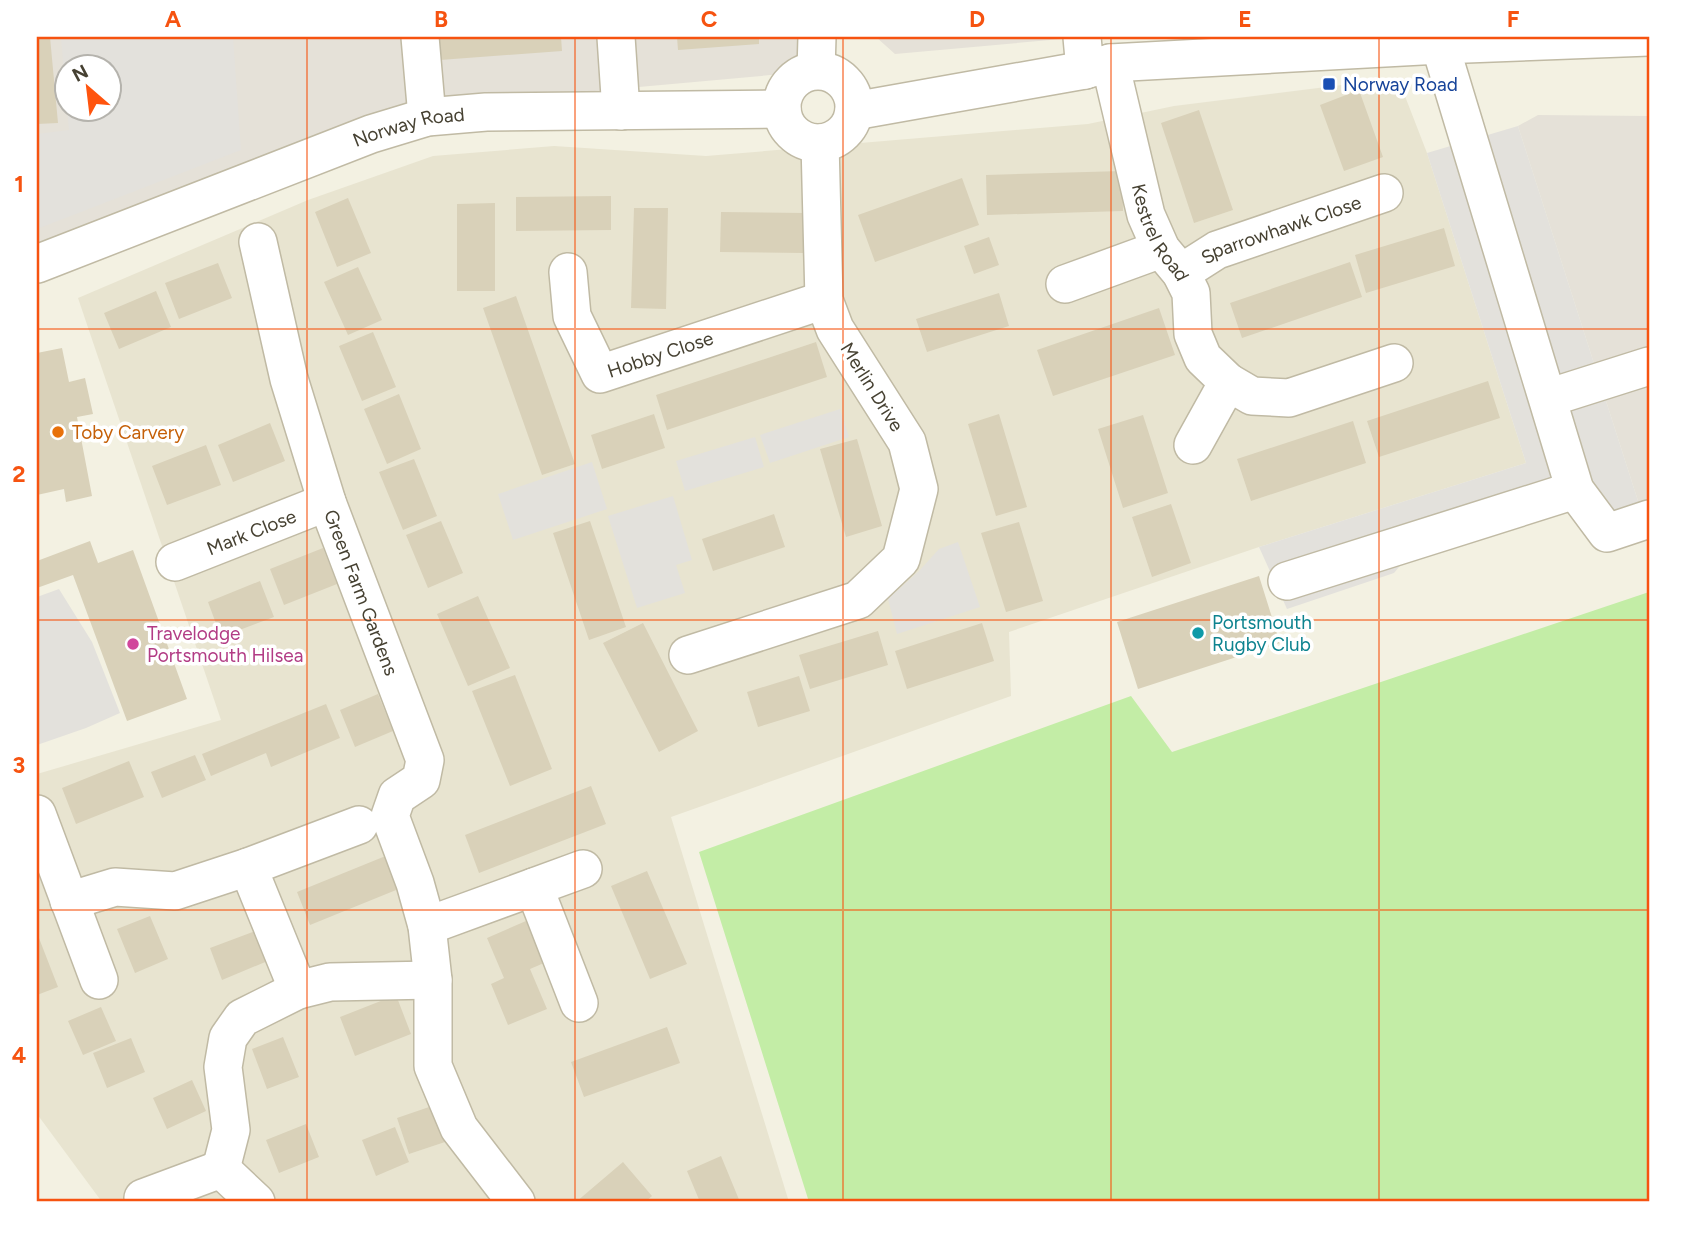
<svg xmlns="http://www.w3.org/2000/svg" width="1686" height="1239" font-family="Figtree,sans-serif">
	<rect width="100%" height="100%" fill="#f3f1e2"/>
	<path fill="#e8e4d0" d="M1398,78l29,75 99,310 -267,84 -250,85 2,64 -340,121 118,385h-687l-65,-88v-340l184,-54 -143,-422 230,-98 125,-44 121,-10 152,10 382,-32 86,-18z"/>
	<path fill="#e5e1d8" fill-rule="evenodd" d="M37,37h765l2,35 -419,38 -348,136zM66,66h42v42h-42z
		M876,37h208l-189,17z
		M1538,115l111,1v385l-10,3 -121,-378z"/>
	<path fill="#c3eda6" d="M1649,592v610h-840l-110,-350 432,-156 41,56z"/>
	<path fill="#e3e1dc" d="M61,37h172l8,113 -204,79v-95l32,-4 -2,-21 41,-1v-42h-42v32z
		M1518,126l121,378 -55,16 -22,-14 -158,55 -10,12 -107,36 -28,-62 267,-84 -99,-310z
		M840,409l9,28 -79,26 -10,-28z
		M755,437l9,30 -79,24 -9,-30z
		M592,462l15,47 -94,31 -15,-46z
		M673,496l19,64 -16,5 9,28 -48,15 -29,-92z
		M958,542l22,65 -83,27 -9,-35 31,-28 20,-22z
		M59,589l33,53 28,71 -34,15 -49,17v-148z"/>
	<path fill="#d9d1b9" d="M37,37h13l8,86 -21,1z
		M438,37h123l1,14 -122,9z
		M677,37h82v7l-81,6z
		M1359,90l24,67 -39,14 -24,-66z
		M1199,110l34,100 -39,13 -33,-100z
		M1122,171l1,40 -136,4 -1,-40z
		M962,178l17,47 -104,37 -17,-47z
		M611,196v34l-95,1v-34z
		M348,198l23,55 -34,14 -22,-55z
		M495,203v88h-38v-87z
		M634,208h34l-2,101 -35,-1z
		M721,212l84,1 -1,40 -84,-1z
		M1444,228l11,38 -89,27 -11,-38z
		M989,237l10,28 -25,9 -10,-28z
		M1350,262l12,35 -120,41 -12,-35z
		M218,263l14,35 -53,21 -14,-36z
		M358,267l24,53 -34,15 -24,-53z
		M156,291l15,36 -52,22 -15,-36z
		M999,293l10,33 -82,26 -11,-33z
		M516,296l59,168 -33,11 -59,-167z
		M1159,308l16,47 -122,41 -16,-46z
		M373,332l23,55 -34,14 -23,-55z
		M816,342l11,35 -160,53 -11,-35z
		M62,348l7,34 16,-4 8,36 -16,3 15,79 -26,6 -2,-13 -27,6v-142z
		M1488,381l12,37 -121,39 -12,-36z
		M399,394l22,55 -34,15 -23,-55z
		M654,414l11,34 -63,21 -11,-34z
		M999,414l28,93 -31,9 -28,-92z
		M1143,415l25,78 -45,15 -25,-79z
		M1353,421l13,42 -115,38 -14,-42z
		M270,423l15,38 -52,21 -15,-37z
		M857,439l25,87 -36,11 -26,-88z
		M206,445l15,40 -54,20 -15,-39z
		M414,459l23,57 -34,14 -24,-58z
		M1171,504l20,59 -39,14 -20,-60z
		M774,514l11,33 -72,24 -11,-32z
		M441,521l22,52 -35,15 -22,-53z
		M590,521l36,106 -37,13 -36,-107z
		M1019,522l24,79 -37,11 -25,-79z
		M90,541l8,22 35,-13 54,149 -60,22 -54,-146 -36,13v-27z
		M323,548l14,36 -53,21 -14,-36z
		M1259,576l21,67 -142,46 -21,-67z
		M260,581l14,36 -53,20 -13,-35z
		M478,596l32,72 -42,18 -31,-72z
		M643,623l55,108 -39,21 -56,-109z
		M982,623l12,38 -87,28 -12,-38z
		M878,631l10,34 -78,24 -11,-34z
		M515,675l37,94 -42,17 -38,-95z
		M799,676l11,35 -52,16 -11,-35z
		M378,694l15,37 -38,16 -15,-37z
		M326,704l14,34 -69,29 -5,-14 -55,23 -9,-22z
		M195,755l11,25 -44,18 -11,-26z
		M129,761l15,36 -68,27 -14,-36z
		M591,786l15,38 -127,49 -14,-38z
		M388,855l13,33 -91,37 -13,-33z
		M647,871l40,93 -37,15 -39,-93z
		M150,916l18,43 -33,14 -18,-44z
		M526,921l18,42 -14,6 17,40 -39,16 -17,-41 13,-6 -17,-40z
		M258,930l12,30 -48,20 -12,-32z
		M37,933l21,54 -21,8z
		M396,995l15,39 -56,22 -15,-39z
		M101,1007l15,34 -33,14 -15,-34z
		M667,1027l13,36 -96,34 -13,-35z
		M283,1037l16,40 -32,12 -15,-40z
		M131,1038l14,34 -38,16 -14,-35z
		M192,1080l14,31 -39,18 -14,-31z
		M432,1106l13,36 -36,12 -12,-36z
		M306,1124l13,33 -40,16 -13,-33z
		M395,1127l14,35 -33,14 -14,-36z
		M721,1156l19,46h-40l-13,-31z
		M623,1162l29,34 -7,6h-69z"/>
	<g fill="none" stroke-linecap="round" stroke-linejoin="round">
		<defs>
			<g id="minor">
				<path d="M420,37l7,80"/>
				<path d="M616,37l5,74"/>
				<path d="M1082,37l3,33"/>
				<path d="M1440,45l135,445 32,43 42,-14"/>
				<path id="s1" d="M1110,63l36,152 15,34 20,24 10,20 2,41 10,24 25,24 24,14 37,2 105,-35"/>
				<path d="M816,70l1,-33"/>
				<circle cx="818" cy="107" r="36"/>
				<path d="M854,111l231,-41 25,-7 330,-18 209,-8"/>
				<path id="s2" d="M258,242l31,137 38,123 98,258 -4,20 -24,16 -7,20 25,67 12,43 6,54v86l26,62 57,74"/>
				<path id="s3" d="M37,264l334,-130 56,-17 59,-5 296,-3"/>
				<path id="s4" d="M568,272l4,44 28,58 224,-74"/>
				<path id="s5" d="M1181,273l36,-23 167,-57"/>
				<path d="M1065,284l96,-35"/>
				<path d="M1548,398l101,-32"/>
				<path d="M1193,445l35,-63"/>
				<path id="s6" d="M175,562l152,-60"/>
				<path d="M1287,581l288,-91"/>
				<path d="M688,655l170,-55 43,-41 18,-70 -12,-47 -72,-113 -11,-29 -4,-157"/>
				<path d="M37,814l62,166"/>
				<path d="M534,887l45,116"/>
				<path d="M69,901l46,-14 60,4 73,-24"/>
				<path d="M427,926l156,-57"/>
				<path d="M298,990l-50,-123 111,-42"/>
				<path d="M221,1169l10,-39 -8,-63 5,-29 14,-20 56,-28 32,-8 103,-2"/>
				<path d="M143,1198l78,-29 35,33"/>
			</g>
		</defs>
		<use href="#minor" stroke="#c0baa4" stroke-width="40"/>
		<use href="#minor" stroke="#fff" stroke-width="37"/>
	</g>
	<path fill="none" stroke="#f65310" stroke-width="2" stroke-opacity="0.55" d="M307,37v1165M575,37v1165M843,37v1165M1111,37v1165M1379,37v1165M37,329h1612M37,620h1612M37,910h1612"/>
	<rect fill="#1a4fb4" stroke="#fff" stroke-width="2.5" x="1322" y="77" width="14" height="14" rx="3.5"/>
	<circle fill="#e8710a" stroke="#fff" stroke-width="2.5" cx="58" cy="432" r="7"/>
	<circle fill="#0f9aa8" stroke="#fff" stroke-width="2.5" cx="1198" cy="633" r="7"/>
	<circle fill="#d1479c" stroke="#fff" stroke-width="2.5" cx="133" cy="644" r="7"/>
	<g text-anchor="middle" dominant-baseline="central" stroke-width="7" stroke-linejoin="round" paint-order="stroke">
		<g font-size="19" fill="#164399" stroke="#fff" text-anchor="start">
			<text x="1343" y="84">Norway Road</text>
		</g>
		<g font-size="19" fill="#464132" stroke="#fff">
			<text stroke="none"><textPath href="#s3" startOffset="397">Norway Road</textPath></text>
			<text stroke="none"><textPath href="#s1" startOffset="178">Kestrel Road</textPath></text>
			<text stroke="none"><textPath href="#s5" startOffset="110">Sparrowhawk Close</textPath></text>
			<text stroke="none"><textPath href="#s4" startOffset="172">Hobby Close</textPath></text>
			<text transform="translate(872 387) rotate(58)">Merlin Drive</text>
			<text stroke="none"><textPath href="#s6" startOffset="82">Mark Close</textPath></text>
			<text stroke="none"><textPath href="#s2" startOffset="366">Green Farm Gardens</textPath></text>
		</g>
		<g font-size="19" fill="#c56008" stroke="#fff" text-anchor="start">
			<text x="72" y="432">Toby Carvery</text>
		</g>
		<g font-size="19" fill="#0d838f" stroke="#fff" text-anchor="start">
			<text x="1212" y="622">Portsmouth<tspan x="1212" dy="22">Rugby Club</tspan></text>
		</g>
		<g font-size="19" fill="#b23c85" stroke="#fff" text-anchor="start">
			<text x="147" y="633">Travelodge<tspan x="147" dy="22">Portsmouth Hilsea</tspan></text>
		</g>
	</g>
	<rect width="1686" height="1239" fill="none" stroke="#ffffff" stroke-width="77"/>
	<g transform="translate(88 88) rotate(332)"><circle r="33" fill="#ffffff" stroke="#b5b3ad" stroke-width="2"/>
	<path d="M0-5L12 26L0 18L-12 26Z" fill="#ff540e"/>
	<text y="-10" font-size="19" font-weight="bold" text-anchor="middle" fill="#464132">N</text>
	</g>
	<rect x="38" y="38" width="1610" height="1162" fill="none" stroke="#f65310" stroke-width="2.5"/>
	<g font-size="23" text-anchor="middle" font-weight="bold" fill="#f65310">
		<text x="173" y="27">A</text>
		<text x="441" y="27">B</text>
		<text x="709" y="27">C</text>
		<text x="977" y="27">D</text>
		<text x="1245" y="27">E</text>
		<text x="1513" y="27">F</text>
		<text x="19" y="192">1</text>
		<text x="19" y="482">2</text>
		<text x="19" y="773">3</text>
		<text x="19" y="1063">4</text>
	</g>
</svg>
